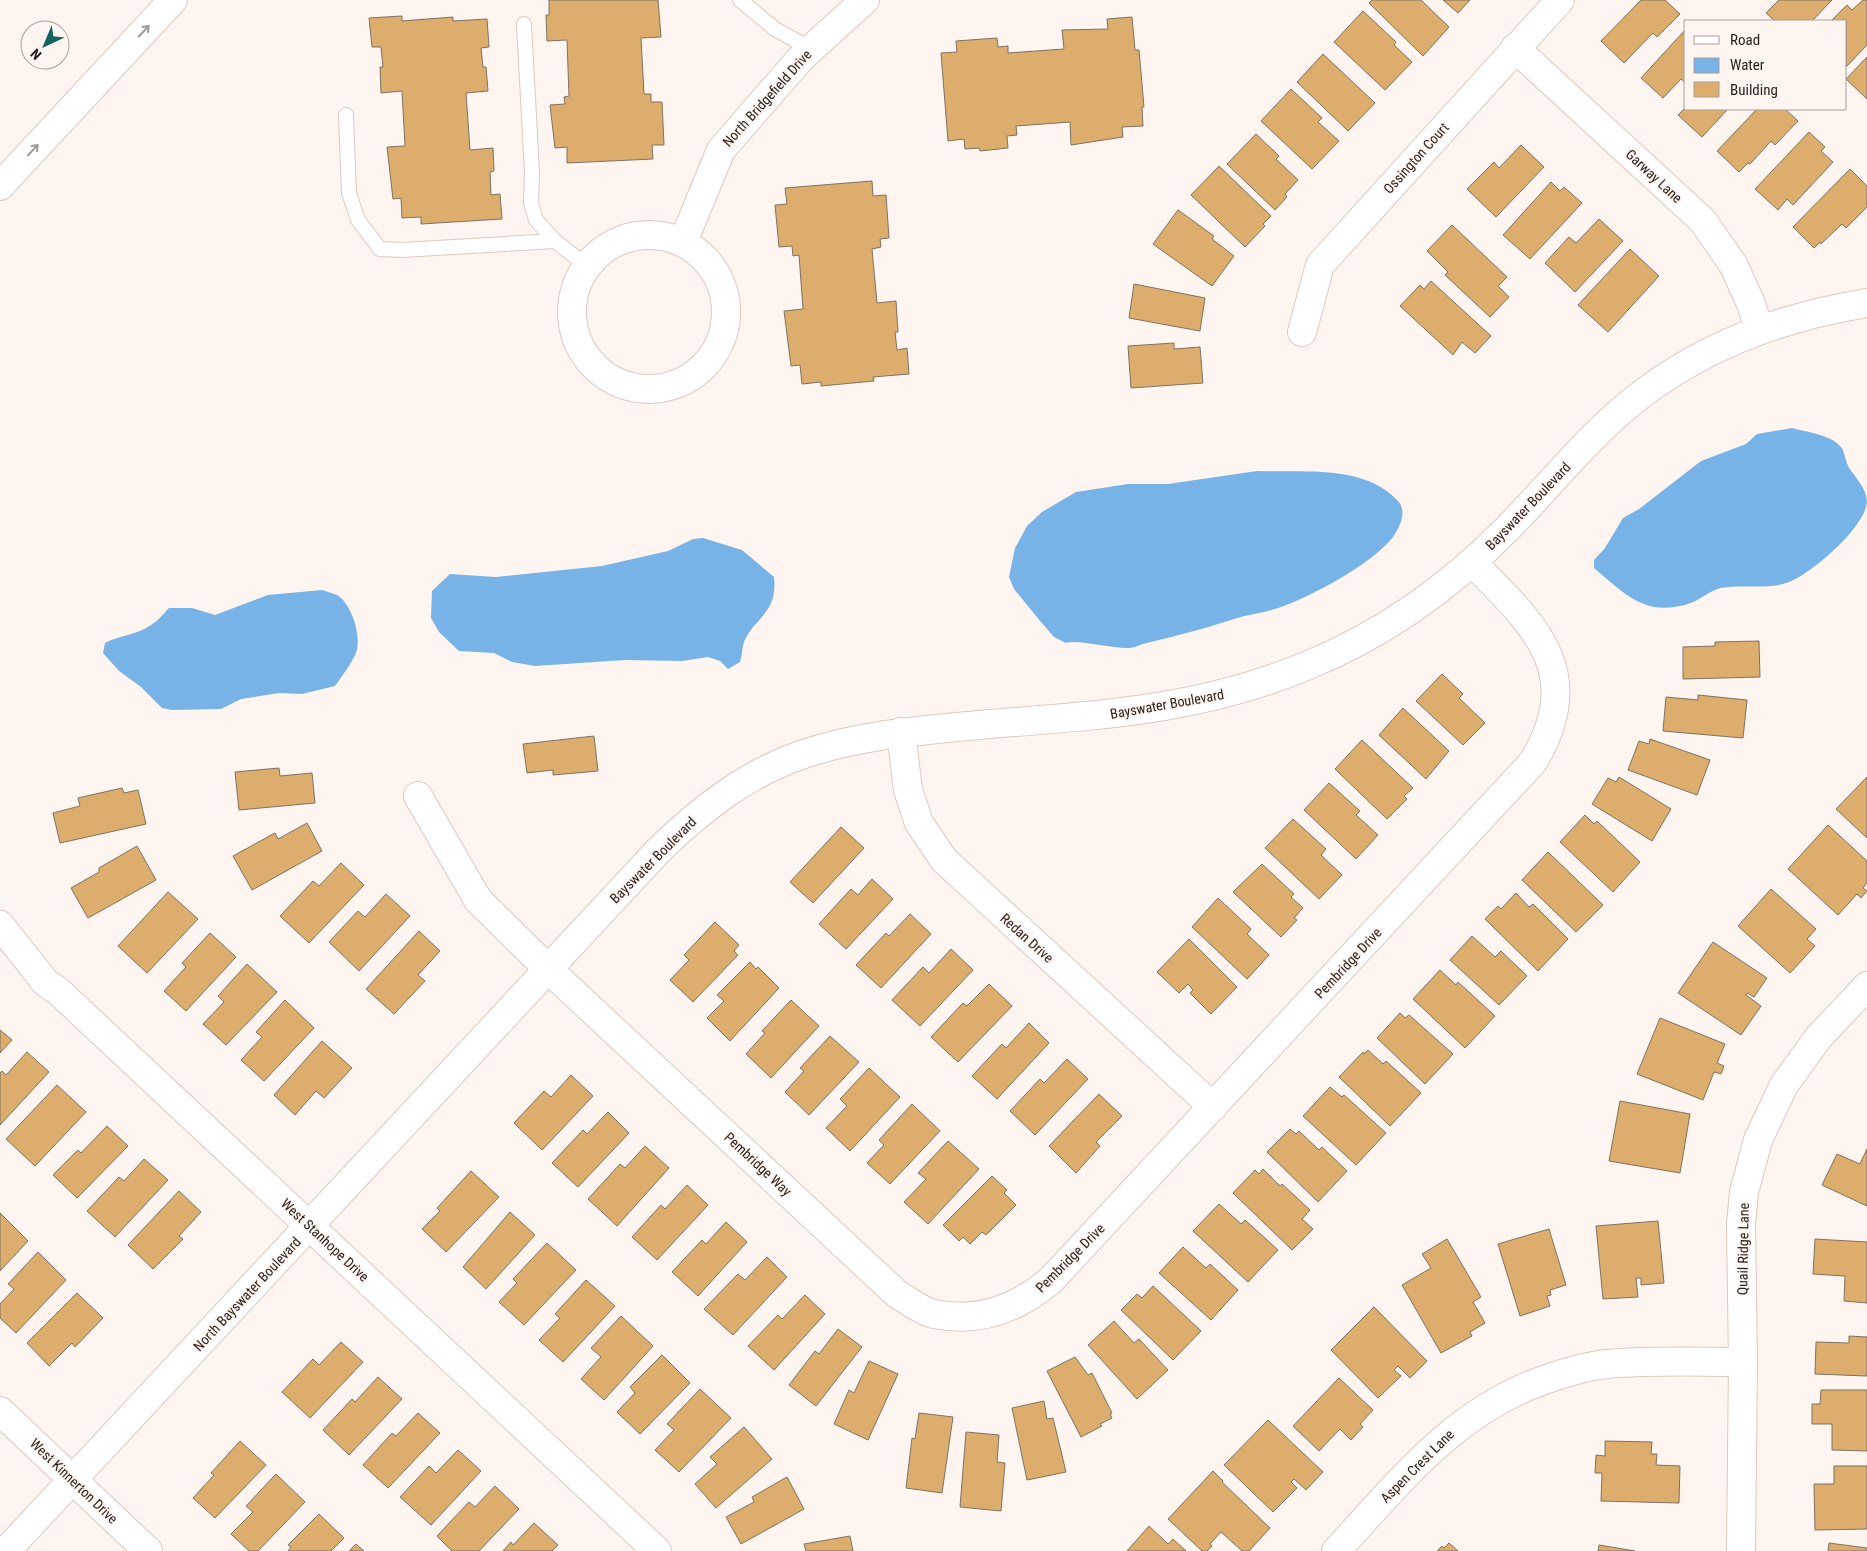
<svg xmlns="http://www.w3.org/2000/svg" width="1867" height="1551" font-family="'Roboto Condensed',sans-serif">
	<rect width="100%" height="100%" fill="#fef4f0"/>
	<path fill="#78b3e8" d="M1792,428c14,4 43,7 51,22 2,6 3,12 6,18 7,10 17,20 18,33 0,25 -56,73 -78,81 -19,8 -47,2 -68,6 -10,2 -20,11 -30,15 -45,15 -65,-8 -97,-35v-8l11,-12 18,-30 16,-9 62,-48 45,-17 11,-10z
		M1257,471c45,2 106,-7 140,29 11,10 3,27 -4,37 -21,27 -82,60 -115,71 -14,5 -29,6 -44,11 -30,10 -59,17 -91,25 -4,1 -9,4 -14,4 -17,1 -51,-9 -63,-5l-12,-6 -13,-15 -27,-33 -5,-12 6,-29 12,-22 15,-14 34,-20 52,-8h40z
		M703,538l39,12 32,27c4,37 -19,39 -30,65 -2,6 -2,14 -4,20l-12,7 -8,-8 -12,-4 -26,4 -57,-1 -90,6 -23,-4 -18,-9 -35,-2 -20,-19 -8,-14 1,-27 18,-17 46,3 106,-11 66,-15 25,-12z
		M322,590c5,2 11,3 15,5 15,9 25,42 19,58 -5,11 -14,23 -21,33l-33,8 -23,-1 -38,6 -20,10 -49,1 -10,-2 -21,-21 -22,-16 -16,-18 2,-10c15,-8 32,-8 46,-18 7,-4 12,-11 18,-17h23l23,7 53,-20z"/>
	<path fill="#ddad6d" stroke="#7f7261" d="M549,0h109l3,37 -20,1 3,56h7v8h11l2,43h-12l1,14 -86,4v-16l-12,1 -5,-43 15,-1 -1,-7 5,-1 -2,-56 -20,1 -1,-26h3z
		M1372,0h49l28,27 -26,29 -54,-53z
		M1443,0h27l-12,13z
		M1641,0h24l15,14 -23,23 -4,-4 -29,30 -23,-22z
		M1779,0h53l-20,21h-37l-9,-8z
		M1863,0h4v45l-21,22v-46h-15l16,-16 5,5z
		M1363,11l33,31 -2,3 18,17 -27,28 -51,-48z
		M402,16v5l51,-4v4l34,-2 2,28 -8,1 2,19h3l2,24 -22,2 4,57 23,-2 1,23 -4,1 1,23 9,-1 2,25 -81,5v-7l-19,1 -1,-20 -8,1 -6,-52 18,-1 -3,-55 -21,2 -1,-26h3l-2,-20h-9l-3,-29z
		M1132,17l3,33h4l5,57h-2l1,19 -21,1 1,10 -52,8 -1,-23 -54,4 1,9 -10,1 1,12 -28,3 -1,-3 -14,1 -1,-10 -16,2 -7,-88 16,-1 -1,-11 41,-3 1,9 10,-1v7l56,-4 -2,-19 46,-1 -1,-10z
		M1686,29v54l-5,-4 -18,19 -22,-20z
		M1323,54l52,49 -27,28 -51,-49z
		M1867,57v42l-21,-20z
		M1291,89l31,29 -4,4 21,19 -27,28 -51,-48z
		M1686,107v2h42l-26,28 -24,-22z
		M1757,109h28l13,12 -23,24 -4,-4 -21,23 -2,-1 -9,9 -22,-21z
		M1809,132l16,15 -4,4 12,11 -40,43 -6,-6 -9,11 -23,-21z
		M1256,134l23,22 -3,3 22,21 -13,14 2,3 -12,13 -48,-46z
		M1521,145l23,22 -48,50 -29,-28 27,-27 5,6z
		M1219,166l52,50 -8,8 2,2 -20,21 -54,-52z
		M1850,169l17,17v21l-21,21 -4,-4 -21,20 -1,-2 -6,6 -21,-21z
		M872,181l1,15 13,-1 3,43 -9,1 1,8 -9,2 5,54 19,-2 2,31h-3l2,18 10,-2 2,26 -36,3 1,4 -53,5v-4l-19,2 -2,-19 -9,1 -7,-55 19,-2 -4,-54 -6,1 -1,-10 -13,1 -4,-42 12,-1 -2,-16z
		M1551,182l9,9 4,-4 18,16 -52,56 -27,-24z
		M1178,210l36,26 -2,3 22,17 -22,30 -59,-42z
		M1599,219l24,22 -48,51 -30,-29 24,-26 7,6z
		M1452,225l55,52 -9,9 11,11 -19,20 -45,-42 3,-3 -21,-21z
		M1630,249l29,27 -51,56 -30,-27z
		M1431,281l60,55 -16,17 -13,-11 -9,13 -53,-49 20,-21 4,4z
		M1134,284l71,14 -5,33 -71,-13z
		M1174,343v6l26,-2 3,36 -72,5 -3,-42z
		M1759,641l1,36 -77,2v-32l32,-1v-4z
		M1442,674l21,20 -4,4 26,25 -22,22 -47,-44z
		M1698,695l49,5 -4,38 -80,-7 3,-34 32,3z
		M1403,708l46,43 -23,28 -47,-44z
		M594,736l4,35 -45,4v-5l-26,3 -4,-29z
		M1650,739l60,21 -13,35 -69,-25 11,-29 10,3z
		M1362,740l51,48 -9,8 3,3 -20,20 -52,-50z
		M279,768l1,8 32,-3 3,30 -76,7 -4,-38z
		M1619,777l52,32 -19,32 -60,-37 16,-26 8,4z
		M1867,777v61l-31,-29z
		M1329,783l31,28 -4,4 22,20 -22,24 -52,-49z
		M122,788l2,5 14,-3 8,34 -86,19 -7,-30 27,-7 -2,-8z
		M1585,815l9,9 3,-3 43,41 -27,30 -53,-50z
		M1293,819l33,30 -5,6 21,20 -23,24 -54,-51z
		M307,823l15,28 -70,39 -19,-34 42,-23 3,6z
		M1828,825l39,36v22l-4,5 4,3 -6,7 -4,-4 -19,21 -50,-46z
		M841,827l23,21 -51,55 -23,-21z
		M137,846l19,34 -68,38 -17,-30 28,-16v-4z
		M1548,852l55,53 -27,27 -54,-52z
		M341,863l23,22 -55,58 -29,-27 33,-35 6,5z
		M1262,864l32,30 -3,3 12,11 -9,10 3,2 -16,17 -48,-45z
		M872,879l21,20 -47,50 -27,-25 32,-35 7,6z
		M1771,889l45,40 -9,10 8,7 -25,27 -52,-47z
		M168,892l30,27 -51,54 -29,-27z
		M1516,893l13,14 4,-3 35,35 -30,32 -53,-52 13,-13 3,3z
		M386,894l24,22 -51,55 -30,-29 29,-31 7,6z
		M1218,898l33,31 -4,5 22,21 -22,24 -55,-52z
		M910,914l21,20 -50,54 -25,-23 30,-32 3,3z
		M715,922l24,23 -5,6 4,4 -45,47 -23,-22 19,-20 -5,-5z
		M419,931l21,20 -22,24 7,6 -31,33 -28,-25z
		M210,933l26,24 -50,54 -22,-20 22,-24 -4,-4z
		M1472,936l23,21 6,-6 26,25 -28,29 -49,-45z
		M1189,939l48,48 -26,27 -21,-21 3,-3 -5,-6 -9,9 -22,-21z
		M1713,942l54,36 -13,19 -7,-4 -1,2 15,11 -20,29 -63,-42z
		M951,949l22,21 -53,56 -28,-26 31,-33 6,6z
		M750,962l6,7 2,-2 21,21 -49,53 -23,-23 17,-17 -7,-6z
		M247,964l30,28 -51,53 -23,-21 21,-22 -6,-6z
		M1440,970l16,15 2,-3 37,34 -30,32 -52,-49z
		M989,984l23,22 -54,56 -27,-25 32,-34 4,3z
		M285,1000l29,28 -50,53 -23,-21 21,-23 -6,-5z
		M791,1000l28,26 -48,52 -25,-24 19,-21 -3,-2z
		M1400,1013l5,5 4,-3 44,39 -28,30 -48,-46z
		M1660,1018l65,26 -8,19 7,3 -3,8 -7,-2 -11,28 -66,-26z
		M1029,1023l20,20 -52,56 -25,-23 30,-32 4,4z
		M0,1030l12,10 -12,13z
		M830,1036l29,26 -50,53 -24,-23 19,-21 -4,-3z
		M322,1041l30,27 -28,30 -8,-7 -21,24 -21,-20z
		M1368,1050l15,14 3,-3 35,32 -31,33 -51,-49 24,-25 1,2z
		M27,1052l22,20 -49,53v-52l2,-2 4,4z
		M1067,1059l21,20 -53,56 -25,-24 30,-32 4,4z
		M869,1068l31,29 -50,54 -24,-23 21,-22 -7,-7z
		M571,1075l22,21 -51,54 -28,-27 30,-32 7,6z
		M57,1085l29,27 -51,54 -29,-27z
		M1330,1087l12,10 2,-2 42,38 -30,32 -53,-49z
		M1099,1094l23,22 -26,26 4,4 -24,27 -27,-27z
		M1620,1101l70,13 -10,59 -71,-12z
		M912,1104l28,27 -50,53 -23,-21 17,-18 -5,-5z
		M608,1112l21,21 -51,54 -26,-24 31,-33 4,4z
		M107,1126l21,20 -51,52 -24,-23 25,-25 3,3z
		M1290,1129l6,5 3,-3 20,19 3,-3 25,24 -29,31 -51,-50z
		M948,1141l31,28 -51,55 -24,-22 22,-23 -8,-6z
		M645,1146l24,22 -52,58 -29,-27 32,-35 5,4z
		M1867,1149v57l-45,-21 15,-31 23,10z
		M144,1159l24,21 -53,57 -28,-26 32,-34 5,4z
		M1263,1169l17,17 2,-2 28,26 -8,9 11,10 -21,21 -59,-57 22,-23 4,4z
		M471,1171l28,26 -53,55 -24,-23 18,-18 -3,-3z
		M992,1176l15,14 -3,3 12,12 -30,30 -4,-3 -12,12 -7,-7 -4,4 -16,-16z
		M687,1185l21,20 -51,55 -25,-23 29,-32 4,4z
		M179,1191l22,21 -22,24 4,3 -30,30 -25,-24z
		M1219,1204l22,20 4,-4 33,30 -30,32 -55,-51z
		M510,1212l25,23 -49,54 -23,-22z
		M0,1213l28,28 -28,30z
		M1658,1221l6,62 -23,2v-7h-5l2,19 -35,2 -7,-73z
		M726,1222l21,20 -49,54 -26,-24 30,-32 4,4z
		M1549,1229l17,56 -16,5 1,5 -4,1 3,10 -30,10 -22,-72z
		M1447,1239l34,58 -8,5 12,21 -15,9 2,4 -31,17 -39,-68 29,-17 -9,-14z
		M1815,1239l52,3v61l-23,-2 1,-25 -32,-2z
		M547,1243l29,27 -52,55 -25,-23 18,-19 -4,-4z
		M1183,1247l23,21 4,-4 28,26 -27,30 -52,-47z
		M38,1252l28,28 -50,53 -16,-15v-14l14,-15 -6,-5z
		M767,1257l20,20 -54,58 -29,-26 34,-35 7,6z
		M586,1280l29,26 -52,56 -24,-22 21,-22 -5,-4z
		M1153,1286l48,45 -28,29 -52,-50 16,-16 5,4z
		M77,1293l26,25 -28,29 -3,-4 -23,23 -22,-23z
		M805,1295l20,19 -51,56 -26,-24 30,-31 4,4z
		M1374,1307l53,54 -17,17 -12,-12 -4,4 7,6 -23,22 -47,-48z
		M621,1316l32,30 -49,54 -23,-21 20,-22 -10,-9z
		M1114,1321l20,22 5,-4 29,31 -31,29 -49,-54z
		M838,1329l24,18 -46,59 -27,-21 26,-34 4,3z
		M1849,1336l18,1v39l-52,-2 1,-32 33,1z
		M341,1342l22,20 -53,56 -28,-26 31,-33 6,6z
		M662,1355l28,28 -50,51 -23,-22 18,-19 -5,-6z
		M1075,1357l13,18 4,-2 20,40 -2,1 2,4 -12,6 2,2 -21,11 -34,-66z
		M869,1361l29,13 -30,66 -34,-16 15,-34 5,3z
		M378,1377l24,22 -53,56 -26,-25 29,-31 3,3z
		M1339,1378l34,32 -13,14 3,3 -12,13 -11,-11 -21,22 -26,-25z
		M700,1389l31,29 -52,54 -24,-22 19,-20 -7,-6z
		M1821,1390h46v61l-35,-1v-26h-20v-20h8z
		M1044,1401l3,18 6,-1 13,54 -39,8 -15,-72z
		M418,1413l22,20 -52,55 -25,-23 29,-32 4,3z
		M919,1413l34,4 -11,76 -36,-5 6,-50 3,1z
		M1268,1420l55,52 -17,18 -12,-11 -3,3 6,6 -24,24 -49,-47z
		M744,1427l28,32 -56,49 -21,-24 22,-20 -7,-7z
		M966,1432l33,3 -2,27 8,1 -4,48 -41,-4z
		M240,1441l26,24 -51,53 -22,-20 21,-23 -3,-2z
		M1605,1441l47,1 -1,12h6l-1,11 24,1 -1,37 -78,-2 1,-28h-7l1,-18 9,1z
		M458,1450l23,21 -50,54 -31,-28 29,-31 7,7z
		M1834,1466h33v63l-52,1 -1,-46h20z
		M1213,1471l10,10 -1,1 48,46 -21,23h-7l-21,-19 -11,12 2,2 -5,5h-5l-34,-32z
		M276,1474l29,28 -47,49h-9l-18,-17 22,-22 -7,-6z
		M787,1477l17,32 -63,35 -15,-27 28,-15 -2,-5z
		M495,1486l24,23 -40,42h-27l-15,-15 32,-34 6,5z
		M319,1514l25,24 -13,13h-43l3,-4 -3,-2z
		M534,1523l24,22 -6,6h-49l8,-9 2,3z
		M1149,1526l19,18 5,-5 13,12h-59z
		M850,1536l3,15h-47l-2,-7z
		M1449,1543l9,8h-21l5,-5 2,2z
		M1829,1543l38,5v3h-39z
		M356,1544l8,7h-15z
		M1599,1545l36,6h-37z"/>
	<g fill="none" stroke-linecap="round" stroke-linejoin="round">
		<defs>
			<path id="service" d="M740,0l35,29 36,20
				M524,24l8,148 -1,31 5,17 19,21 32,25
				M346,115l3,78 9,27 22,29 22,1 153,-9"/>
			<path id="minor" d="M1515,48l188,173 31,45 17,38 8,25
				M572 312a77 77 0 1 1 154 0a77 77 0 1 1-154 0Z
				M683,242l38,-92 79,-91 65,-59
				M1302,332l18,-67 240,-265
				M901,732l7,58 11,33 25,37 269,247
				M418,796l60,104 70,69 349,325c12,7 24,17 37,20 45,9 83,-5 117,-34l482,-518c55,-91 0,-138 -61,-200
				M0,925l46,58 12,8 599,560
				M0,1411l148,140
				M6,1551l653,-701c41,-40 87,-76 142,-95 61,-21 124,-25 189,-31 112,-9 211,-14 316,-58 77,-31 146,-81 203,-139 45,-46 85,-98 137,-136 66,-49 140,-75 221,-88
				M1336,1551c64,-69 117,-139 208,-171 20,-7 41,-14 63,-16 45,-4 91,-2 136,-2
				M1741,1551l2,-189 -2,-138 3,-32 14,-52 26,-55 34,-47 49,-52"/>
			<path id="motorway" d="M0,186l173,-186"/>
		</defs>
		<use href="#service" stroke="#dfc8bd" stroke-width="16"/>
		<use href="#minor" stroke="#dfc8bd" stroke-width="30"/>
		<use href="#motorway" stroke="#dfc8bd" stroke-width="30"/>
		<use href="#service" stroke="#fff" stroke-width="14"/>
		<use href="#minor" stroke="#fff" stroke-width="28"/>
		<use href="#motorway" stroke="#fff" stroke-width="28"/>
	</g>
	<defs><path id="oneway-shaft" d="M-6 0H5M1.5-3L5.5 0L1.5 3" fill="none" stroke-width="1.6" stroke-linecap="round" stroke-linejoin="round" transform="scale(1.25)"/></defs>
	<g stroke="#9d9a98">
		<use href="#oneway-shaft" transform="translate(144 31) rotate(-47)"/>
		<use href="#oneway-shaft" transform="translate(33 150) rotate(-47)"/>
	</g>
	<g text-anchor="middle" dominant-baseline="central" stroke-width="4" stroke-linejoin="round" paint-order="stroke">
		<g font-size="14" fill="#261e1a" stroke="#fef4f0">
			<text transform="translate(767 98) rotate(-48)">North Bridgefield Drive</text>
			<text transform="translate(1416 158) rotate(-48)">Ossington Court</text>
			<text transform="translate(1654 176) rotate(43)">Garway Lane</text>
			<text transform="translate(1528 506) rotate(-46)">Bayswater Boulevard</text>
			<text transform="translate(1167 704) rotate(-10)">Bayswater Boulevard</text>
			<text transform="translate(653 860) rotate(-45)">Bayswater Boulevard</text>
			<text transform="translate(1027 938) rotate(42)">Redan Drive</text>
			<text transform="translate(1348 963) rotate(-47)">Pembridge Drive</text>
			<text transform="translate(758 1164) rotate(43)">Pembridge Way</text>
			<text transform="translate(325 1240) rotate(43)">West Stanhope Drive</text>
			<text transform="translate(1743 1249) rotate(-89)">Quail Ridge Lane</text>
			<text transform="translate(1070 1258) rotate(-45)">Pembridge Drive</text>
			<text transform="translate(247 1294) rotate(-47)">North Bayswater Boulevard</text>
			<text transform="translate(1417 1466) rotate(-45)">Aspen Crest Lane</text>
			<text transform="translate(74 1481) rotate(44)">West Kinnerton Drive</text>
		</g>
	</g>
	<rect x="1684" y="20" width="162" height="90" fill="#fef4f0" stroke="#a89e9a"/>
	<rect x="1694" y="36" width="25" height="8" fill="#ffffff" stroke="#a89e9a"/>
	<text x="1730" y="45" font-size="15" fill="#261e1a">Road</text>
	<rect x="1694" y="58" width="25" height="15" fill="#78b3e8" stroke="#a89e9a"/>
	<text x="1730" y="70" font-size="15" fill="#261e1a">Water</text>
	<rect x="1694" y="82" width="25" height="15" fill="#ddad6d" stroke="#a89e9a"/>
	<text x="1730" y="95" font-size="15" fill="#261e1a">Building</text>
	<g transform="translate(45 45) rotate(224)"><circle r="24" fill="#fef4f0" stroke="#a89e9a"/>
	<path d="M0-4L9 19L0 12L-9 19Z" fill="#146462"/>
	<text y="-8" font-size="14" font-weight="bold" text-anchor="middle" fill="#261e1a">N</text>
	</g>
</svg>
